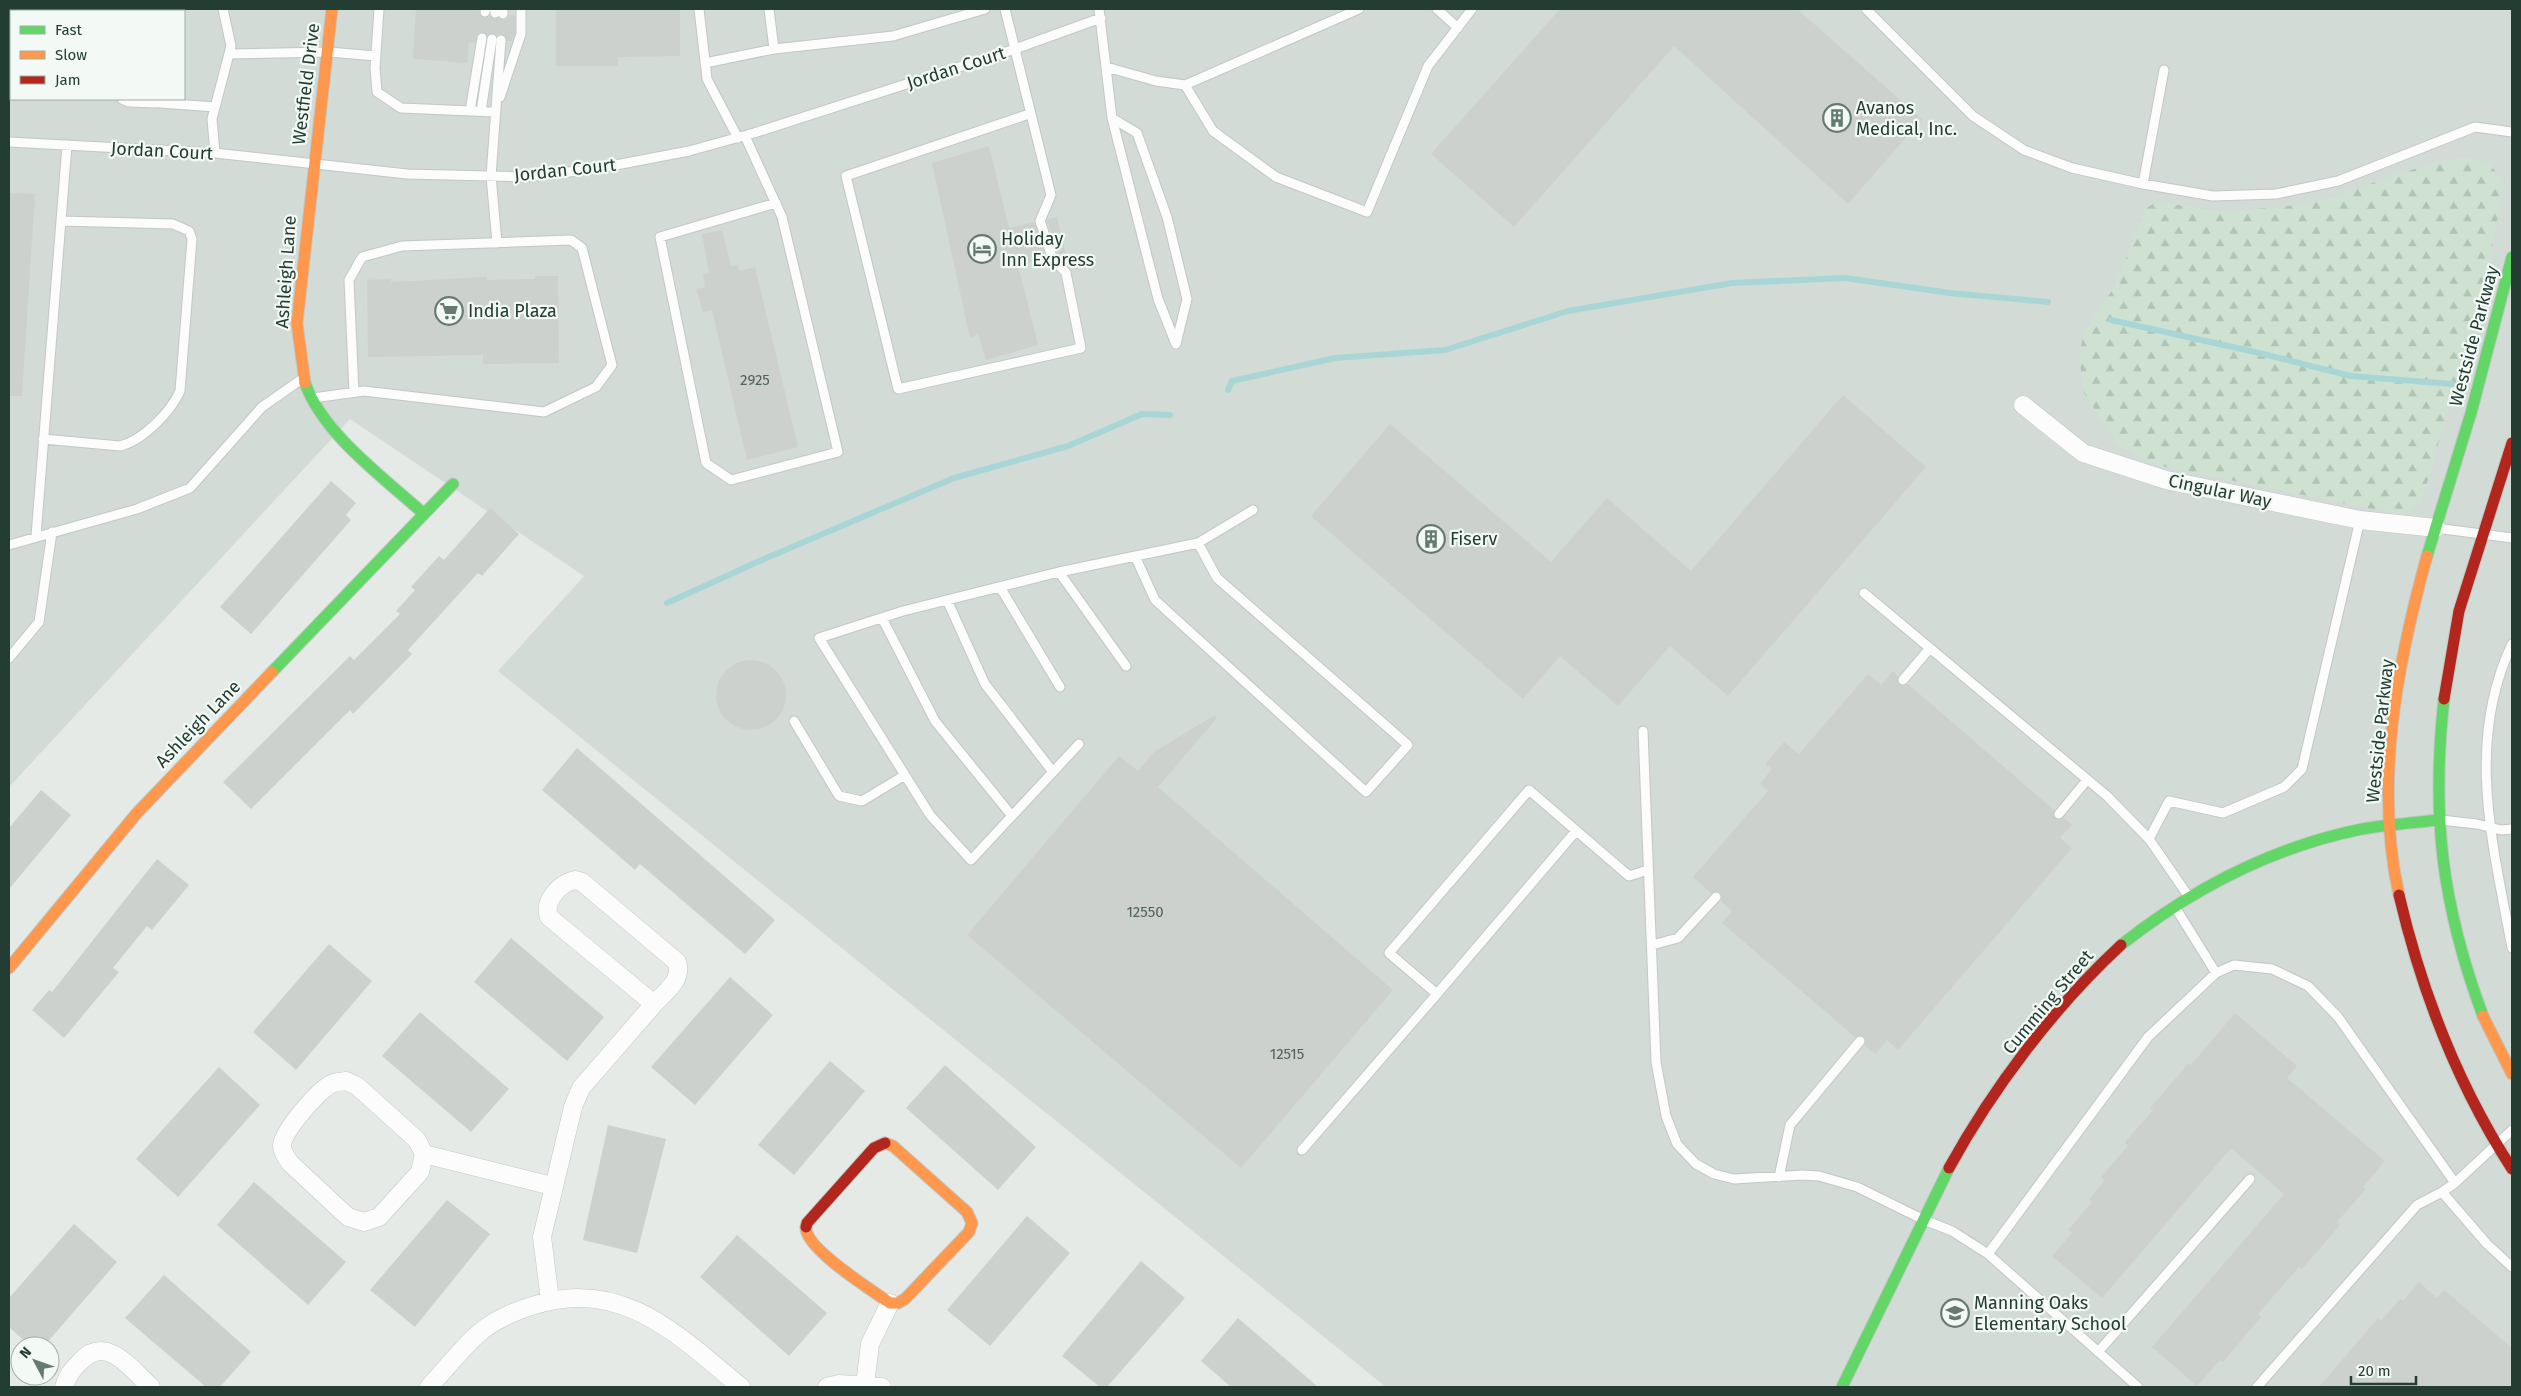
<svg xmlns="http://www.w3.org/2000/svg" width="2521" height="1396" font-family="'Fira Sans',sans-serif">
	<defs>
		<pattern id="forest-firs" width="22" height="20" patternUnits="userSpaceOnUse" patternTransform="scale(1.25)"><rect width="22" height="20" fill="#cfe2d2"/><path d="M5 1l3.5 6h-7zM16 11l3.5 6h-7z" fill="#b1c3b5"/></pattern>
	</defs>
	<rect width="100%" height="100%" fill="#e5eae7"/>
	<path fill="#d3dbd6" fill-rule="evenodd" d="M9,9h2503v1378h-1126l-888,-716 86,-95 -234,-157 -341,368zM11,11h173v88h-173z"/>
	<path fill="url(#forest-firs)" d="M2467,157l23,8 15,17 -20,99 -64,223 -19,11 -246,-50 -37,-20 -35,-52 -5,-36 5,-25 31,-46 31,-78 11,-6 68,10 85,-8 113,-38z"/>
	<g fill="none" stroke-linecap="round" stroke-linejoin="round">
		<path stroke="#a8d6d6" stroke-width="6" d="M2111,320l144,32 96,24 101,8
			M1228,390l4,-9 103,-23 110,-8 123,-39 164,-28 113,-5 105,15 98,9
			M667,603l97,-44 190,-81 114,-32 74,-32 28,1"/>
	</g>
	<path fill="#ccd1ce" d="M416,9h63v5l4,4 7,-2 13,4 4,-1 2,-4h6v18l-3,8h-5l-5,-7 -15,1 -8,-3 -4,11 -6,-1 -2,21 -54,-4z
		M556,9h124v47l-62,1v9h-62z
		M1560,9h237l125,110 -74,85 -174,-158 -160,181 -83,-73z
		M989,146l20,82 25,-6 12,37 -28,6 20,80 -52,15 -8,-26 -8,4 -38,-175z
		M9,193l26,1 -13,202h-13z
		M1057,217l9,36 -7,2 -12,-34 1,-2z
		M722,230l9,36 7,-1 1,6 16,-4 43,180 -51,13 -35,-150 -9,2 -7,-23 9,-2 -2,-13 6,-1 -7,-39z
		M535,276h23l1,87 -76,1v-9l-115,2 -1,-77 24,-1v3l96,-5v3l48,-1z
		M1843,395l83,72 -198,229 -58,-50 -52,60 -58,-50 -37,43 -212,-183 79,-92 161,138 56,-64 84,73z
		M331,481l25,22 -10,12 5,5 -100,114 -31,-27z
		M490,508l29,26 -37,42 -4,-3 -70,77 4,4 -59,60 -3,-4 -99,99 -28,-27 127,-126 4,4 46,-46 -4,-3 19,-21 -4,-3 28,-31 5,4z
		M716 695a35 35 0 1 1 70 0a35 35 0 1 1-70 0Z
		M1893,671l5,5 1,8 3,2 6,-2 146,126 1,8 3,2 6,-2 8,7 -12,13 12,10 -174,202 -11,-10 -12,14 -11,-9 2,-3 -2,-5 -3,-2 -6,2 -133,-114 10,-12 -11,-10 1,-5 -2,-4 -9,1 -18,-16 75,-86 -8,-7 12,-15 -7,-5 19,-22 15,12 69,-80 13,11z
		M1215,715l2,3 -59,69 235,203 -152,178 -274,-233 152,-179 19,15 16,-19z
		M577,748l198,172 -30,34 -105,-90 -5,6 -93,-80z
		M41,790l30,25 -62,74v-61z
		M157,859l32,26 -37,45 -5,-4 -34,42 6,4 -55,66 -32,-28 17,-20 3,2z
		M511,938l93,79 -37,44 -93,-79z
		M329,944l43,37 -76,89 -43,-38z
		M730,977l43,38 -78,90 -44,-38z
		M420,1012l89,77 -38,43 -89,-76z
		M2235,1013l62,53 -10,12 98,83 -22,26 3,2 -29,33 3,3 -38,44 -3,-2 -41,47 3,3 -38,45 -3,-2 -23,26 -45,-39 132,-153 -53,-46 -129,150 -50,-42 20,-23 -4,-3 24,-28 -3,-3 16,-19 -4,-3 27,-31 -3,-4 28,-32 -3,-2 38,-44 3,1z
		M830,1061l35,30 -71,84 -36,-30z
		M945,1065l91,82 -38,43 -92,-82z
		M219,1067l41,38 -82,92 -42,-38z
		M608,1125l58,14 -29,114 -54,-13z
		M254,1182l92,80 -38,43 -91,-80z
		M447,1200l43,34 -75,93 -45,-37z
		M1027,1216l43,37 -80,93 -43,-36z
		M74,1224l43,38 -73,84h-14l-21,-19v-29z
		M737,1235l90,78 -38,43 -89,-79z
		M1141,1261l44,37 -78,89h-7l-38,-31z
		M164,1275l87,77 -31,35h-14l-81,-69z
		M2419,1282l18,16 7,-8 68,58v39h-193l59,-69 3,3 19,-22 3,2z
		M1238,1318l80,69h-87l-30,-26z"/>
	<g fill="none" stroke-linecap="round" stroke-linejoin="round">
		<defs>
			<path id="lane" d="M47,9l1,2
				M379,9l-4,59 2,24 24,16 94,4
				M699,9l8,70 31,59
				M769,9l5,40
				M1005,9l46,186 -11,26 12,36 14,16 15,75 -183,41 -52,-213 183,-62
				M1099,9l13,109 46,181 18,45
				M1359,9l-174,76 28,46 63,46 91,35 61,-146 44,-57
				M1437,9l21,19
				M1866,9l107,107 51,34 48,18 71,16 70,12 63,-2 62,-13 137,-54 37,5
				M485,12l1,-3
				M495,13v-4
				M503,14v-5
				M229,54l100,-2 47,4
				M705,63l69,-14 119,-13 92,-27
				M1106,67l50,14 29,4
				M500,97l21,-63v-25
				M122,99l7,3 27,1
				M151,99l9,4 55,4
				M470,111l12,-73
				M481,111l11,-72
				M1112,118l25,15 30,84 20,82 -11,45
				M745,136l37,81 56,235 -107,28 -25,-17 -46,-226 116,-34
				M9,142l206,11 192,21 119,3 69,-8 94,-18 65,-18 261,-84 86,-31
				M215,153l-3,-34 19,-73 -8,-37
				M2143,184l21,-114
				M497,243l-6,-67 10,-136
				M313,398l51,-7 180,21 52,-25 16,-22 -30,-117 -11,-8 -169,6 -40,11 -13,23 5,112
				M43,439l77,7c22,-5 51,-34 60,-55l12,-152 -3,-8 -16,-7 -112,-3
				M2436,528l76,10
				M36,536l31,-391
				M9,545l128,-36 53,-21 72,-81 40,-28
				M1135,556l20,44 211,192 42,-47 -191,-167 -19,-35
				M1059,572l67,94
				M1000,587l60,100
				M1864,593l243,203 42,43 40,58
				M947,600l38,84 68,88
				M882,618l53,103 77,95
				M2512,644c-47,99 -19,201 0,304
				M9,658l30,-36 13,-90
				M1903,680l27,-32
				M794,721l45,75 23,5 43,-26
				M1643,731l13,331 10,54 11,28 19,20 18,10 20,5 68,-4 17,1 38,11 67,33 28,11 36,23
				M1079,744l-108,116 -41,-45 -111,-177 84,-27 156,-39 139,-29 55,-33
				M2059,814l28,-34
				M2441,820l36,4 24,6 11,-1
				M1576,831l-139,163 -48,-41 140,-163 100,86 19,-6
				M2149,839l20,-38 54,12 61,-26 18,-18 58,-249
				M2175,907l41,66
				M1652,945l26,-7 38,-41
				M2512,1130l-57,53 -13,9 45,52 25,23
				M1302,1150l135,-156
				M1779,1177l11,-52 70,-84
				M2098,1352l152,-173
				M2138,1387l-150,-133 160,-217 68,-64 18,-8 38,4 36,17 30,31 117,166
				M2257,1387l160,-182 25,-13"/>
			<path id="street" d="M2023,405l60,48 83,27 194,40 76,8
				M575,880l7,2 95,80c6,18 -11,29 -23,42l-105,-87c-6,-16 11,-34 26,-37z
				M346,1081l11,5 60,54 7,14 -4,18 -41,45 -15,5 -16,-5 -58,-54c-4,-6 -8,-11 -8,-18 2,-15 35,-53 49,-61 4,-2 9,-2 15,-3z
				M424,1154l128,32
				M550,1300l-8,-63 31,-130 8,-19 73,-84
				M865,1385l5,-41 20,-41
				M64,1387c3,-11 8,-17 16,-25 26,-29 51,7 71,25
				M429,1387c16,-17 31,-37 49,-53 16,-14 37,-23 57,-29 87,-28 144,31 206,82
				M827,1387l12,-3 43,3"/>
			<path id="fast" d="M305,383c18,51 79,95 119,131
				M2427,556l44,-143 41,-156
				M272,672l181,-188
				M2444,699c-13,117 -2,207 39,317
				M2121,945c71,-56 152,-98 241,-116 25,-4 50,-6 75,-9
				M1842,1387l107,-219"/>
			<path id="slow" d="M305,383l-8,-60 35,-314
				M2399,895c-25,-111 -2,-231 28,-339
				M9,968l128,-155 135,-141
				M2483,1016l29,58
				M806,1227c-2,21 67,64 84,76h8l7,-4 64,-67 3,-9 -5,-11 -74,-66 -8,-3"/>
			<path id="jam" d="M2444,699l15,-88 53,-168
				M2399,895c23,98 58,189 113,274
				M1949,1168c44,-80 105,-161 172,-223
				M806,1227l1,-4 67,-75 11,-5"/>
		</defs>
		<use href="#lane" stroke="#c2c7c4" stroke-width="11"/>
		<use href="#street" stroke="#c2c7c4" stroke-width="19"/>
		<use href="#fast" stroke="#c1c7c4" stroke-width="13"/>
		<use href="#slow" stroke="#c1c7c4" stroke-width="13"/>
		<use href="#jam" stroke="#c1c7c4" stroke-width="13"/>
		<use href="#lane" stroke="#fbfcfb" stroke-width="9"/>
		<use href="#street" stroke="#fbfcfb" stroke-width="18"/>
		<use href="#fast" stroke="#63d668" stroke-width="11"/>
		<use href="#slow" stroke="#ff974d" stroke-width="11"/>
		<use href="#jam" stroke="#b3261e" stroke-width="11"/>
	</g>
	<defs>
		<symbol id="building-ring" viewBox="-11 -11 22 22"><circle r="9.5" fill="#f3f9f5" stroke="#677a71" stroke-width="1.5"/><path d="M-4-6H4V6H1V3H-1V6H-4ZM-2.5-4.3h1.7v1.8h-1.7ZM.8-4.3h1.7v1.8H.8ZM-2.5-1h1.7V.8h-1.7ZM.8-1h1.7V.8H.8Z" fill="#677a71"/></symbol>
		<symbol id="hotel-ring" viewBox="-11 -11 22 22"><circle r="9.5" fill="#f3f9f5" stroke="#677a71" stroke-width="1.5"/><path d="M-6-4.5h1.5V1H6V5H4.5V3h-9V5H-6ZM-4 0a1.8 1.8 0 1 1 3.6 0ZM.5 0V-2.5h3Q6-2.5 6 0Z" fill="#677a71"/></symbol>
		<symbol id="supermarket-ring" viewBox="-11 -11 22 22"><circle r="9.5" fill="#f3f9f5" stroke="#677a71" stroke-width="1.5"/><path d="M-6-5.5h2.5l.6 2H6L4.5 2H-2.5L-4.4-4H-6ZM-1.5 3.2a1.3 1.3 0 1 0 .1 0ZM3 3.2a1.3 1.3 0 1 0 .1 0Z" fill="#677a71"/></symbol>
		<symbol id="school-ring" viewBox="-11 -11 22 22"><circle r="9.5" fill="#f3f9f5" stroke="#677a71" stroke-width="1.5"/><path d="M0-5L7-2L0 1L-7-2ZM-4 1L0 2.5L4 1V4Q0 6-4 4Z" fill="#677a71"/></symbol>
	</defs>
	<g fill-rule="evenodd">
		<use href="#building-ring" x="1821" y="102" width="32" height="32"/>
		<use href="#hotel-ring" x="966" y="233" width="32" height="32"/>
		<use href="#supermarket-ring" x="433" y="295" width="32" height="32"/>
		<use href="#building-ring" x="1415" y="523" width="32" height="32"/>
		<use href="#school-ring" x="1939" y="1297" width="32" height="32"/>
	</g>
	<g text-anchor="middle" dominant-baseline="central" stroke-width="4.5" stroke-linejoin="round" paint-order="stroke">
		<g font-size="15" fill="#4e635a">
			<text x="755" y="380">2925</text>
			<text x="1145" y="912">12550</text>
			<text x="1287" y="1054">12515</text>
		</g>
		<g font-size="18" fill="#233d32" stroke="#f3f9f5">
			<text transform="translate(956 68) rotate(-18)">Jordan Court</text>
			<text transform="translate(306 84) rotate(-83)">Westfield Drive</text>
			<text transform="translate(162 151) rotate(3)">Jordan Court</text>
			<text transform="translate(565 170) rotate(-6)">Jordan Court</text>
			<text transform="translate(286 272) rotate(-86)">Ashleigh Lane</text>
			<text transform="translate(2474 336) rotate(-75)">Westside Parkway</text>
			<text transform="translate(2220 491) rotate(12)">Cingular Way</text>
			<text transform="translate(198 724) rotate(-46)">Ashleigh Lane</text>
			<text transform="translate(2380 731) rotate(-84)">Westside Parkway</text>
			<text transform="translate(2048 1002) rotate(-50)">Cumming Street</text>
		</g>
		<g font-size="18" fill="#233d32" stroke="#f3f9f5" text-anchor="start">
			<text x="1856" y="108">Avanos<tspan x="1856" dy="21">Medical, Inc.</tspan></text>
			<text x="1001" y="239">Holiday<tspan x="1001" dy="21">Inn Express</tspan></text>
			<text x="468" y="311">India Plaza</text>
			<text x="1450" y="539">Fiserv</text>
			<text x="1974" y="1303">Manning Oaks<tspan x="1974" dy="21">Elementary School</tspan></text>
		</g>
	</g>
	<rect width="2521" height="1396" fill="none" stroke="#233d32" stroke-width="20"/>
	<rect x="10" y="10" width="175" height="90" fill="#f3f9f5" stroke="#a0aea7"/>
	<rect x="20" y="26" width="25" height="8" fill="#63d668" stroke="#a0aea7"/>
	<text x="55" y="35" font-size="15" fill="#233d32">Fast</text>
	<rect x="20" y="51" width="25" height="8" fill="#ff974d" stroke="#a0aea7"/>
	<text x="55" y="60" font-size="15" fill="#233d32">Slow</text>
	<rect x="20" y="76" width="25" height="8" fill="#b3261e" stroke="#a0aea7"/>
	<text x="55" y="85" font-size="15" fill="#233d32">Jam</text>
	<g transform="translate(35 1361) rotate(311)"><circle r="24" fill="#f3f9f5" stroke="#a0aea7"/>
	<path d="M0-4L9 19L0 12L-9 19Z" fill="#677a71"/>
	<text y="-8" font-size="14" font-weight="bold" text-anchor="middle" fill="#233d32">N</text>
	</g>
	<path d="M2351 1376v8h65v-8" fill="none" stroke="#233d32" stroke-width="2.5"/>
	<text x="2358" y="1376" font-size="15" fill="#233d32" stroke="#f3f9f5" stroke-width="4" paint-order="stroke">20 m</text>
</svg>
